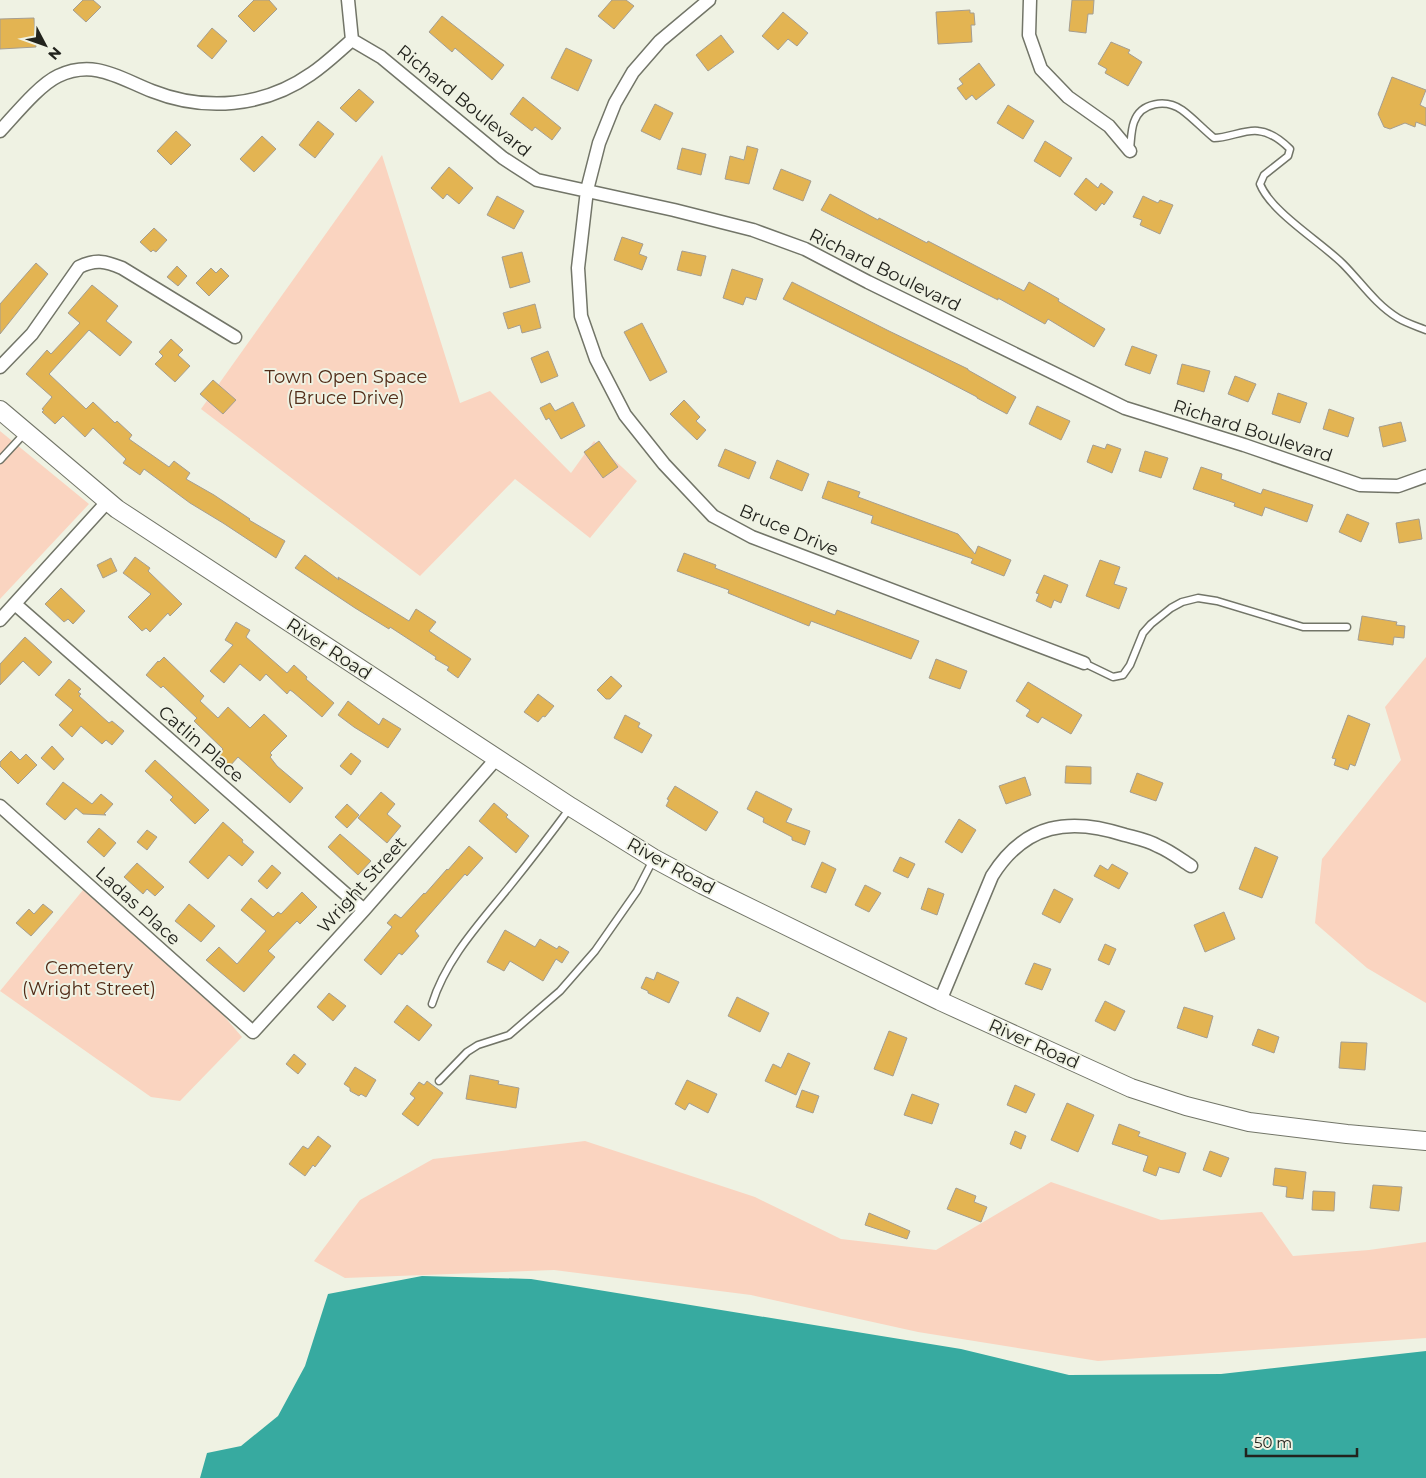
<svg xmlns="http://www.w3.org/2000/svg" width="1426" height="1478" font-family="Montserrat,sans-serif">
	<rect width="100%" height="100%" fill="#eff2e3"/>
	<path fill="#fad4c0" d="M382,155l78,248 30,-12 81,82 23,-32 43,40 -47,57 -75,-59 -95,97 -219,-167z
		M0,431l89,73 -89,95z
		M1426,657v346l-59,-35 -52,-45 7,-64 79,-99 -16,-53z
		M83,890l140,125 19,22 -62,64 -29,-4 -151,-106z
		M585,1141l170,56 86,42 95,11 115,-68 110,38 101,-8 31,44 76,-6 57,-8v96l-328,23 -180,-29 -167,-37 -197,-25 -209,8 -31,-17 46,-61 73,-41z"/>
	<path fill="#37aaa0" d="M422,1276l109,3 430,70 108,26 152,-1 205,-23v127h-1226l7,-25 34,-7 37,-30 27,-50 23,-72z"/>
	<path fill="#e3b452" stroke="#a59e91" d="M83,0h10l8,7 -15,15 -13,-12z
		M254,0h15l8,9 -23,23 -16,-16z
		M612,0h14l8,6 -20,23 -16,-13z
		M1072,0h22l-1,14h-5l-2,19 -17,-2z
		M970,10v3h4l1,12h-4l1,17 -34,2 -2,-32z
		M783,12l25,21 -11,13 -9,-7 -10,11 -16,-14z
		M442,16l62,49 -12,15 -37,-32 -3,4 -23,-20z
		M34,18l2,29 -36,2v-30z
		M212,28l15,13 -15,18 -15,-13z
		M721,35l13,17 -26,19 -12,-16z
		M1111,42l19,8 -2,3 14,9 -14,24 -23,-13 2,-4 -9,-5z
		M566,48l26,12 -14,31 -27,-13z
		M979,63l16,22 -19,15 -4,-5 -6,5 -9,-12 6,-4 -4,-5z
		M1392,77l34,13 -6,15 6,3v18l-10,-4 -1,5 -10,-4 -15,6 -6,-2 -6,-13z
		M359,89l15,13 -18,20 -16,-14z
		M523,97l38,31 -9,12 -17,-13 -3,4 -22,-17z
		M655,104l18,9 -13,27 -19,-9z
		M1008,105l26,16 -11,18 -26,-16z
		M318,121l16,13 -19,24 -16,-13z
		M176,131l15,14 -20,20 -14,-14z
		M262,136l14,13 -22,23 -14,-13z
		M1045,141l27,17 -12,19 -26,-16z
		M747,146l11,3 -9,35 -24,-5 5,-23 14,4z
		M682,148l24,6 -5,21 -24,-6z
		M449,167l24,21 -14,16 -12,-10 -4,5 -12,-11z
		M781,169l30,12 -8,20 -30,-12z
		M1086,178l12,10 3,-5 12,9 -9,13 -2,-2 -6,8 -22,-17z
		M830,194l48,26 1,-2 48,25 1,-2 96,50 5,-9 30,17 -1,2 47,28 -11,18 -46,-28 -3,5 -47,-26v2l-177,-90z
		M497,196l27,15 -10,18 -27,-14z
		M1143,196l15,7 2,-3 13,5 -13,29 -20,-9 2,-5 -9,-3z
		M154,228l13,12 -11,12 -3,-2 -2,2 -11,-10z
		M622,237l21,7 -4,10 8,3 -5,13 -28,-10z
		M682,251l24,5 -5,20 -24,-6z
		M522,252l8,30 -20,6 -8,-31z
		M36,263l12,11 -48,60v-30z
		M177,266l10,10 -9,10 -11,-9z
		M211,268l5,5 5,-5 8,8 -20,20 -13,-13z
		M732,269l31,10 -7,21 -10,-3 -3,8 -20,-7z
		M792,282l97,49 79,38v1l48,27 -9,17 -30,-16v-1l-48,-25 -146,-73z
		M92,285l26,21 -12,15 26,21 -12,14 -31,-26 -40,44 37,35 7,-7 22,21 2,-2 15,14 -3,4 40,28 5,-6 16,12 -4,6 28,16 36,24 -1,1 36,21 -9,17 -53,-35 -33,-20 -46,-34 -4,6 -17,-12 3,-4 -33,-31 -8,9 -22,-21 -8,8 -13,-12 2,-2 -2,-1 10,-12 -26,-23 21,-24 4,4 29,-31 -12,-10z
		M535,304l6,24 -19,5 -2,-8 -12,4 -5,-16z
		M642,323l25,49 -17,9 -26,-49z
		M171,339l12,11 -5,5 12,11 -15,16 -20,-18 8,-8 -4,-4z
		M1132,346l25,9 -7,19 -25,-9z
		M548,351l10,25 -17,7 -10,-25z
		M1182,364l28,7 -6,21 -27,-8z
		M1235,376l21,8 -8,18 -20,-8z
		M213,380l23,20 -13,14 -23,-20z
		M1278,393l29,10 -7,20 -28,-9z
		M684,400l16,17 -4,4 10,9 -9,10 -27,-26z
		M573,402l12,24 -24,13 -12,-21 -3,2 -6,-12 10,-5 5,8z
		M1037,406l33,15 -9,19 -32,-16z
		M1329,409l25,9 -6,19 -25,-8z
		M1401,422l5,19 -23,6 -4,-20z
		M599,441l19,26 -15,11 -19,-26z
		M1107,444l14,5 -9,24 -25,-11 6,-17 12,4z
		M725,449l31,13 -7,17 -31,-13z
		M1145,451l23,7 -7,20 -22,-7z
		M777,460l32,14 -7,17 -32,-13z
		M1201,467l21,7 -1,5 40,15 2,-5 50,16 -6,17 -42,-15 -3,9 -28,-10 1,-3 -42,-14z
		M828,481l32,11 -2,5 100,37 17,20 3,-8 33,14 -7,16 -33,-13 2,-4 -102,-36 2,-7 -51,-18z
		M1347,514l22,9 -8,19 -22,-10z
		M1419,519l3,20 -23,4 -3,-20z
		M684,553l32,12 -1,3 120,47 2,-5 82,31 -8,18 -100,-38 -2,5 -81,-33 1,-3 -52,-19z
		M305,555l34,25 -1,-3 71,44 7,-12 20,13 -7,9 42,28 -13,19 -11,-8 2,-3 -14,-8 1,-2 -46,-30 -1,2 -34,-21 -60,-40z
		M135,557l15,11 -2,3 34,33 -12,12 -2,-3 -18,19 -4,-4 -4,3 -14,-14 23,-23 -28,-21z
		M111,558l6,13 -14,7 -6,-13z
		M1100,560l20,7 -6,17 13,4 -8,21 -33,-13z
		M1044,575l24,10 -7,18 -7,-3 -3,8 -15,-7 3,-7 -3,-1z
		M61,588l24,23 -12,13 -5,-5 -4,3 -19,-18z
		M1362,616l35,6 -1,3 9,1 -1,12 -10,-1 -1,8 -35,-5z
		M236,622l14,8 -4,7 41,36 7,-8 13,12 -1,2 28,24 -12,14 -29,-25 -3,-2 -3,4 -21,-20 -6,7 -20,-17 -16,19 -14,-12 23,-26 -8,-5z
		M25,637l27,25 -13,14 -16,-15 -23,24v-21z
		M164,657l40,39 -4,5 18,17 10,-11 22,21 14,-14 23,22 -17,17 2,2 -2,2 7,9 26,22 -13,15 -52,-46 -9,10 -12,-11 6,-7 -29,-28 3,-3 -34,-32 -2,2 -15,-13 12,-14 1,1z
		M936,659l31,12 -7,18 -31,-11z
		M611,676l11,10 -12,13h-4l-9,-9z
		M69,679l12,10 -3,3 3,2 -2,2 30,27 3,-2 12,10 -12,14 -6,-5 -4,4 -21,-18 -9,11 -13,-12 14,-15 -18,-15z
		M1028,682l54,33 -11,19 -29,-17 -4,6 -12,-7 4,-6 -14,-9z
		M538,694l16,12 -9,11 -2,-1 -5,6 -14,-10z
		M348,701l31,24 4,-7 18,11 -13,19 -34,-21 -16,-12z
		M625,715l15,8 -2,4 14,8 -10,18 -28,-15z
		M1348,715l22,9 -15,42 -5,-2 -2,6 -14,-5 2,-6 -4,-1z
		M52,746l12,13 -10,11 -13,-12z
		M11,751l9,9 6,-6 11,11 -19,19 -18,-18v-4z
		M351,753l10,8 -10,14 -11,-9z
		M155,760l54,50 -14,14 -25,-24 3,-3 -28,-26z
		M1066,766l25,1v17l-26,-1z
		M1137,773l26,10 -7,18 -26,-9z
		M1025,777l6,18 -25,9 -7,-18z
		M63,782l29,22 9,-10 12,10 -9,10 2,1 -23,-1 -7,-6 -11,12 -19,-16z
		M675,786l43,26 -12,19 -40,-25 3,-6 -2,-1z
		M756,791l36,18 -6,13 24,9 -5,14 -13,-5v-3l-29,-15 1,-4 -17,-9z
		M381,792l14,12 -8,10 14,12 -14,17 -29,-25z
		M494,803l14,12 -2,2 23,19 -13,17 -37,-32z
		M347,804l12,11 -12,13 -12,-11z
		M959,819l17,11 -14,23 -17,-11z
		M223,822l20,18 -1,2 12,10 -12,14 -13,-11 -21,24 -19,-17z
		M99,828l17,15 -12,14 -17,-15z
		M147,830l10,7 -10,13 -10,-8z
		M340,834l31,27 -13,14 -30,-28z
		M469,846l14,12 -16,18 -2,-2 -50,57 4,5 -17,19 -3,-2 -18,22 -17,-15 28,-33 -5,-4 8,-9 6,4 23,-25 1,1 22,-25 1,1z
		M1255,847l23,10 -16,41 -23,-9z
		M900,857l15,7 -7,14 -15,-7z
		M822,862l14,7 -10,24 -15,-6z
		M137,863l27,24 -9,9 -8,-7 -4,5 -19,-17z
		M1112,864l16,9 -9,16 -25,-13 6,-11 8,5z
		M272,865l9,8 -14,16 -9,-8z
		M865,885l16,8 -12,19 -14,-7z
		M928,888l16,6 -7,21 -16,-6z
		M1054,889l19,10 -13,24 -18,-9z
		M302,892l15,15 -17,17 -3,-3 -29,30 7,6 -31,35 -38,-32 13,-13 18,17 29,-33 -25,-21 10,-12 22,19 5,-5 3,2z
		M43,904l10,8 -22,24 -15,-13 13,-14 5,5z
		M189,904l26,22 -14,16 -26,-21z
		M1224,912l11,27 -30,13 -11,-27z
		M505,930l30,17 5,-8 17,10 2,-3 10,6 -7,11 -6,-4 -13,22 -33,-20 -6,10 -17,-9z
		M1105,944l11,5 -7,16 -11,-5z
		M1034,963l17,6 -9,21 -17,-6z
		M657,972l22,10 -10,21 -21,-10v-2l-7,-3 5,-11 8,3z
		M329,993l17,13 -13,15 -16,-14z
		M737,997l32,16 -9,19 -32,-16z
		M1105,1001l20,10 -10,20 -20,-10z
		M407,1005l25,20 -13,16 -25,-19z
		M1184,1007l29,9 -6,22 -30,-10z
		M1258,1029l21,8 -5,16 -22,-8z
		M889,1031l18,7 -14,38 -19,-7z
		M1341,1042l26,1 -2,27 -26,-2z
		M788,1053l22,10 -14,32 -31,-14 8,-17 8,4z
		M294,1054l12,10 -8,10 -12,-10z
		M355,1067l21,13 -10,17 -5,-3 -2,2 -9,-5v-3l-6,-4z
		M470,1075l29,6 -1,3 21,4 -3,20 -50,-9z
		M687,1080l30,14 -9,19 -19,-10 -4,7 -10,-6z
		M427,1081l16,12 -25,33 -16,-12 13,-16 -5,-4 9,-12 5,3z
		M1015,1085l20,9 -9,19 -19,-8z
		M802,1090l17,6 -6,17 -17,-6z
		M912,1094l27,10 -7,20 -28,-9z
		M1067,1103l27,12 -16,37 -27,-12z
		M1119,1124l21,8 -2,4 48,17 -7,20 -20,-6 -3,9 -13,-5 5,-15 -36,-12z
		M1015,1131l11,5 -5,13 -11,-5z
		M318,1136l13,10 -16,21 -2,-2 -8,11 -16,-12 14,-18 5,3z
		M1210,1151l19,7 -8,19 -18,-7z
		M1275,1168l31,4 -3,27 -17,-2 1,-10 -14,-2z
		M1373,1185l29,2 -3,24 -29,-3z
		M956,1188l20,8 -2,6 13,5 -6,15 -34,-13z
		M1313,1191l22,1 -1,19 -22,-1z
		M869,1213l41,18 -3,8 -42,-14z"/>
	<g fill="none" stroke-linecap="round" stroke-linejoin="round">
		<defs>
			<path id="lane" d="M1130,149c1,-8 1,-19 4,-27 7,-20 32,-23 48,-12 11,8 21,19 32,28 14,0 32,-9 44,-7 12,1 24,10 32,18l-2,7 -24,19 -4,9c11,28 61,58 83,80 18,18 32,40 55,54 8,5 18,8 28,12
				M0,460l25,-27
				M1084,663l29,14 10,-2 7,-10 13,-32 8,-9 20,-16 11,-6 16,-4 19,3 86,26h44
				M432,1004c14,-45 48,-81 77,-117 21,-26 41,-52 61,-79
				M439,1081l28,-29 11,-7 31,-10 51,-44 35,-40 42,-60 16,-31"/>
			<path id="street" d="M709,0l-49,41 -27,31 -18,31 -16,40 -12,47 -9,78 3,48 15,43 29,56 39,49 49,52 39,21 332,126
				M1030,0l-1,35 12,34 27,28 41,29 21,25
				M352,40l29,17 122,101 34,22 137,30 79,20 52,19 63,33 257,126 119,37 116,40 38,1 28,-10
				M0,131c15,-16 39,-46 58,-55 36,-17 61,2 94,15 53,21 112,16 159,-17 15,-10 28,-23 41,-34l-4,-40
				M0,367l32,-33 47,-67c17,-8 26,-6 43,1l113,69
				M15,604l349,306
				M0,620l108,-119
				M0,806l253,226 111,-122 132,-151
				M940,1001l52,-125c33,-53 78,-59 133,-41 11,3 23,5 33,11 12,5 22,13 33,20"/>
			<path id="secondary" d="M0,410l117,99 454,298 82,51 50,27 237,116 191,87 55,18 63,16 98,12 79,7"/>
		</defs>
		<use href="#lane" stroke="#727568" stroke-width="9"/>
		<use href="#street" stroke="#727568" stroke-width="15"/>
		<use href="#secondary" stroke="#727568" stroke-width="20"/>
		<use href="#lane" stroke="#fff" stroke-width="6"/>
		<use href="#street" stroke="#fff" stroke-width="12"/>
		<use href="#secondary" stroke="#fff" stroke-width="18"/>
	</g>
	<g text-anchor="middle" dominant-baseline="central" stroke-width="4" stroke-linejoin="round" paint-order="stroke">
		<g font-size="18" fill="#22231d" stroke="#eff2e3">
			<text transform="translate(464 101) rotate(39)">Richard Boulevard</text>
			<text transform="translate(885 270) rotate(26)">Richard Boulevard</text>
			<text transform="translate(1253 431) rotate(18)">Richard Boulevard</text>
			<text transform="translate(789 530) rotate(23)">Bruce Drive</text>
			<text transform="translate(329 649) rotate(33)">River Road</text>
			<text transform="translate(201 744) rotate(41)">Catlin Place</text>
			<text transform="translate(671 866) rotate(29)">River Road</text>
			<text transform="translate(362 885) rotate(-48)">Wright Street</text>
			<text transform="translate(138 906) rotate(42)">Ladas Place</text>
			<text transform="translate(1034 1044) rotate(24)">River Road</text>
		</g>
		<g font-size="18" fill="#512c18" stroke="#eff2e3">
			<text x="346" y="377">Town Open Space<tspan x="346" dy="21">(Bruce Drive)</tspan></text>
			<text x="89" y="968">Cemetery<tspan x="89" dy="21">(Wright Street)</tspan></text>
		</g>
	</g>
	<g transform="translate(45 45) rotate(131)" stroke="#eff2e3" stroke-width="4" paint-order="stroke">
	<path d="M0-4L9 19L0 12L-9 19Z" fill="#22231d"/>
	<text y="-8" font-size="14" font-weight="bold" text-anchor="middle" fill="#22231d">N</text>
	</g>
	<path d="M1246 1448v8h111v-8" fill="none" stroke="#22231d" stroke-width="2.5"/>
	<text x="1254" y="1448" font-size="15" fill="#22231d" stroke="#eff2e3" stroke-width="4" paint-order="stroke">50 m</text>
</svg>
